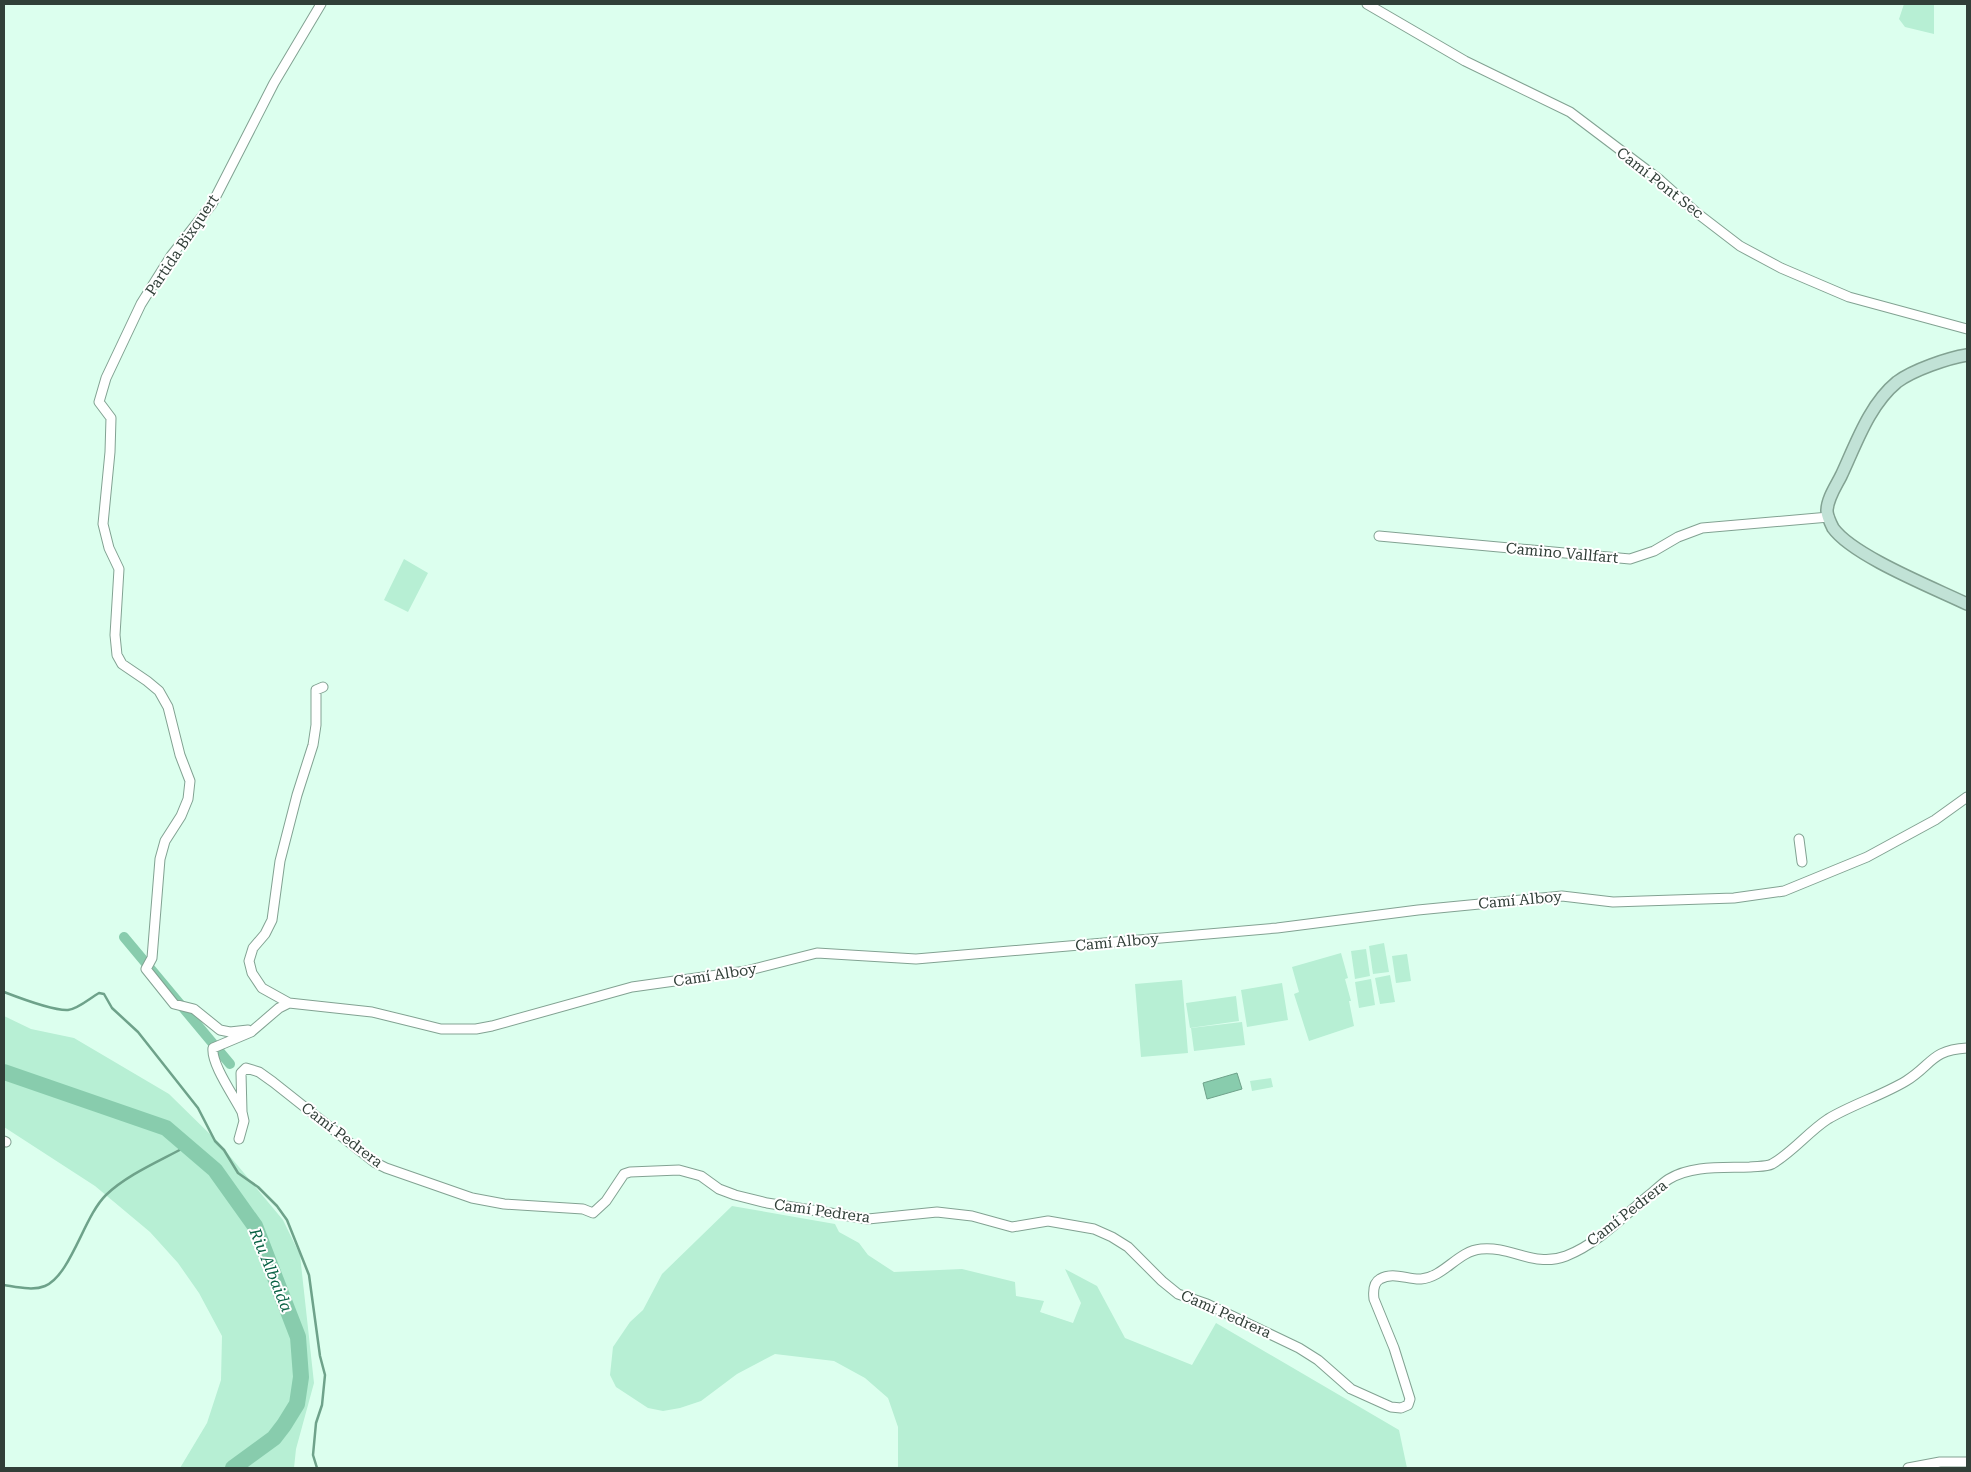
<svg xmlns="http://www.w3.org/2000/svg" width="1971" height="1472" font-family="'Roboto Serif',serif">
	<rect width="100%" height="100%" fill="#dcffee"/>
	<path fill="#b7efd4" d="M1904,4h30v30l-29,-7 -6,-8z
		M404,559l24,14 -20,39 -24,-12z
		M1384,943l5,29 -16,2 -4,-28z
		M1366,949l4,27 -15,3 -4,-28z
		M1341,953l7,25 -3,1 6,22h-2l5,25 -45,15 -15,-47 5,-2 -7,-25z
		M1407,954l4,27 -15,2 -4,-27z
		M1390,975l5,27 -15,2 -5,-26z
		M1371,979l4,26 -16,3 -4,-26z
		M1182,980l6,73 -47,4 -6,-73z
		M1282,983l6,37 -41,7 -6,-37z
		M1236,996l3,25 -49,7 -4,-25z
		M4,1016l27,13 43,9 95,56 49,48 65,78 17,35 14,128 -18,66 -2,19h-114l27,-45 14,-43 1,-44 -23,-43 -21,-30 -28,-31 -55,-46 -91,-59z
		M1242,1022l3,23 -51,6 -3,-23z
		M1271,1078l2,9 -21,4 -2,-10z
		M732,1206l103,18 4,8 20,11 9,12 26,17 68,-3 53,13 1,14 28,5 -4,11 33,11 8,-20 -16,-34 32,17 28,52 67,27 24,-42 183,107 8,38h-509v-41l-10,-29 -23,-20 -31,-17 -59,-7 -38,20 -36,27 -21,7 -17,3 -15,-3 -32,-21 -6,-12 3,-28 17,-25 13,-12 19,-36z"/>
	<path fill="#88ccad" stroke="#6ea28a" d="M1237,1073l5,16 -35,10 -4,-16z"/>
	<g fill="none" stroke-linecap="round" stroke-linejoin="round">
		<path stroke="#6ea28a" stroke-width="2.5" d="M4,992c13,5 51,19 64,18 10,-1 22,-12 31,-17l5,1 8,14 26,24 60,76 17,33 9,9 14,23 20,14 19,19 10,14 22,55 11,81 5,19 -3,30 -6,18 -3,32 4,13
			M4,1285c13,2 29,6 41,1 26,-11 39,-70 61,-91 22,-21 54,-34 81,-49"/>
		<path stroke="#88ccad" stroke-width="10" d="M124,937l106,127"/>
		<path stroke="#88ccad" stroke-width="16" d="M4,1072l162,56 49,42 40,56 43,111 3,40 -4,27 -13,21 -10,13 -41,30"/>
		<defs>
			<path id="street" d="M1367,4l98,57 105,51 90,68 37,33 43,33 41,22 68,29 118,32
				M1379,536l251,23 24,-8 24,-14 24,-9 127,-11
				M1799,839l3,23
				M289,1003l-27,-15 -10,-15 -3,-12 4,-13 12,-14 7,-14 8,-59 17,-66 16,-50 3,-20v-35l7,-3
				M248,1030l-18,2 -10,-2 -26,-21 -20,-5 -28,-35 6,-11 8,-99 5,-18 16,-25 7,-17 2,-18 -10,-26 -12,-48 -9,-16 -12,-10 -25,-17 -5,-9 -2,-20 4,-66 -10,-21 -6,-24 7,-72 1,-34 -12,-16 7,-24 35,-74 30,-48 41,-52 62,-121 47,-79
				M242,1112l-1,-39 5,-5 13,4 14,10 101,80 12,6 86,30 32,6 79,5 10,4 13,-12 18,-27 6,-2 49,-2 22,6 18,13 16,6 32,8 101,16 69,-7 35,4 40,11 36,-6 46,8 18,8 16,10 34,34 16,13 29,10 92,44 19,12 33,29 40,18 10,1 7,-3 2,-6 -16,-51 -20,-49c-1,-8 -1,-16 6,-20 13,-8 28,1 41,0 23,-2 37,-28 60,-30 31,-3 53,19 85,7 31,-12 57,-39 82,-60 7,-5 13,-12 21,-17 23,-14 54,-11 81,-12 7,-1 16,0 22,-3 21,-12 36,-32 56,-45 25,-15 53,-23 78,-38 26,-16 25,-31 61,-33
				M239,1139l5,-18 -2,-9c-8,-16 -31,-48 -29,-64l38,-16 28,-24 10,-5 83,9 69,17h35l16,-3 140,-39 114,-16 71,-18 99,6 361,-31 141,-18 144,-14 51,6 121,-4 50,-7 83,-34 68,-37 32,-23
				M4,1141l2,1
				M1908,1468l32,-6h27"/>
			<path id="secondary" d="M1967,355c-19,3 -54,15 -70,27 -28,23 -41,62 -56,94 -5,10 -14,23 -14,35 0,4 4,13 6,17 20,28 101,60 134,76"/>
		</defs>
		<use href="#street" stroke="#82a292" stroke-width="11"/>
		<use href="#secondary" stroke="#82a292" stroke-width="14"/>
		<use href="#street" stroke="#fff" stroke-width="9"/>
		<use href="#secondary" stroke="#c1e2d6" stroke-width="11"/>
	</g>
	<g text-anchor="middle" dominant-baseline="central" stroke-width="4" stroke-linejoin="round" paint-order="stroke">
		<g font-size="15" fill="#313f38" stroke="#fff">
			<text transform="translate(1660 183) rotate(38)">Camí Pont Sec</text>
			<text transform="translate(182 245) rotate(-56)">Partida Bixquert</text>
			<text transform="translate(1562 553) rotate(5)">Camino Vallfart</text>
			<text transform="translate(1520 900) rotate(-5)">Camí Alboy</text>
			<text transform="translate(1117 942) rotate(-5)">Camí Alboy</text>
			<text transform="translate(715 975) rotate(-9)">Camí Alboy</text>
			<text transform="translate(342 1135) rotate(37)">Camí Pedrera</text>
			<text transform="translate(822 1211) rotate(8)">Camí Pedrera</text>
			<text transform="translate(1627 1213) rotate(-38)">Camí Pedrera</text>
			<text transform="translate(1226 1314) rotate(24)">Camí Pedrera</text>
		</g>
		<g font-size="16" font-style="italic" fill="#0a6245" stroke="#fff">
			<text transform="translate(271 1270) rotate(68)">Riu Albaida</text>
		</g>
	</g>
	<rect width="1971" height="1472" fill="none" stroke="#313f38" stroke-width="10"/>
</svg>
